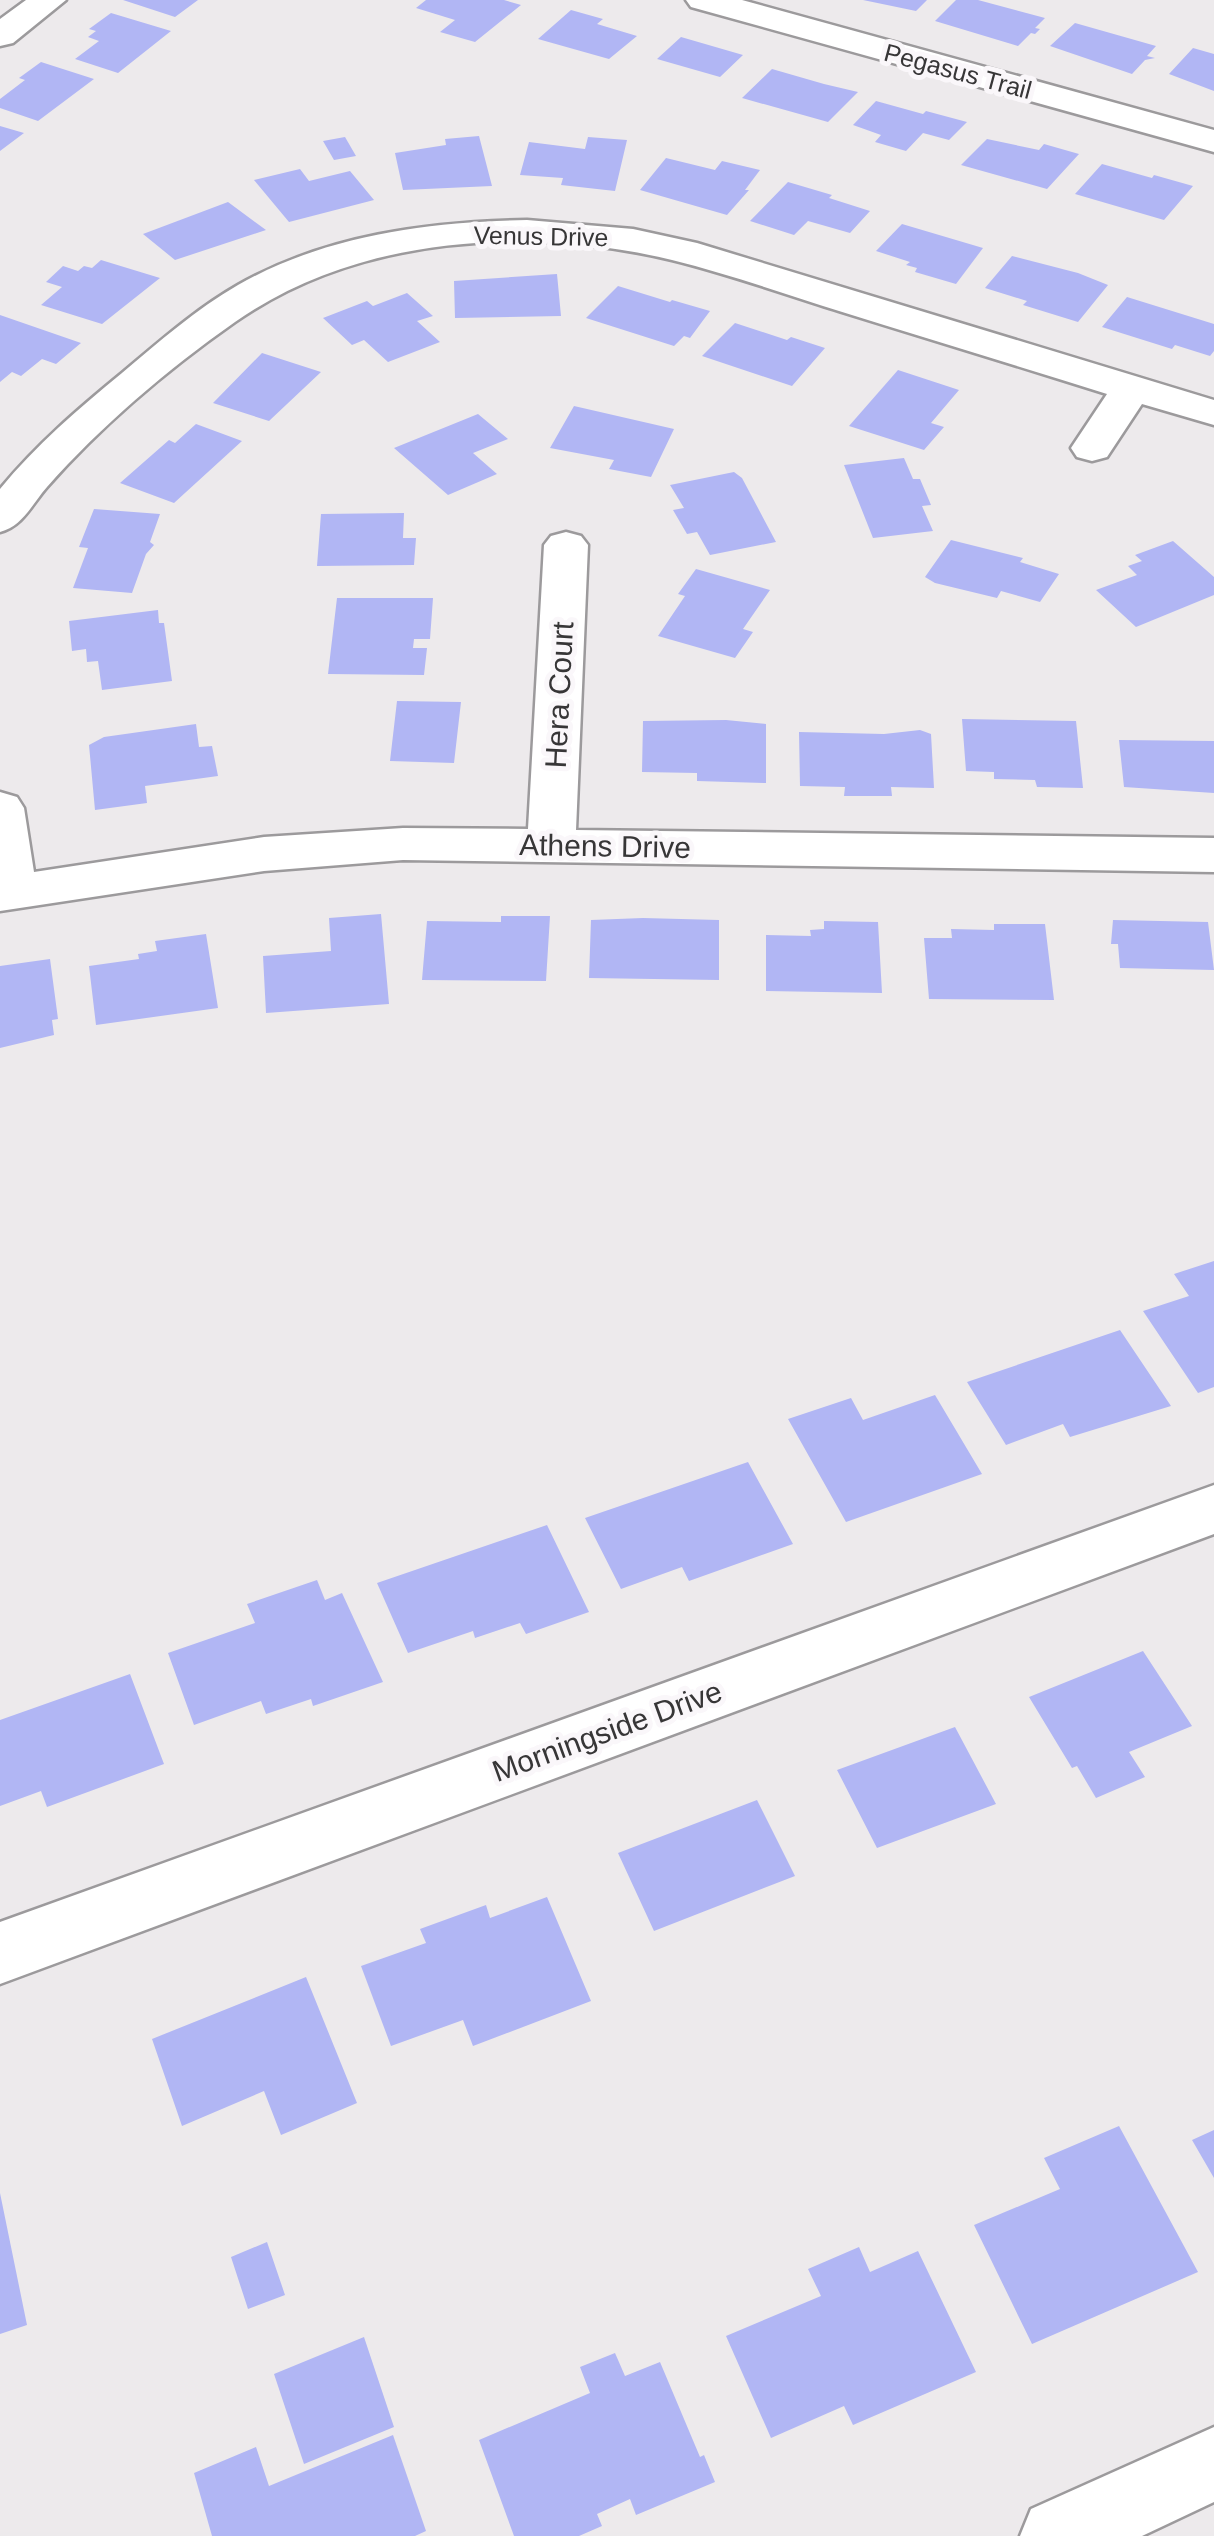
<svg xmlns="http://www.w3.org/2000/svg" width="1214" height="2536" font-family="Arial,sans-serif">
	<rect width="100%" height="100%" fill="#edeaec"/>
	<path fill="#b1b6f4" d="M123,0h75l-23,17z
		M426,0h78l17,5 -46,37 -35,-10 15,-12 -39,-12z
		M863,0h64l-11,11z
		M956,0h22l67,18 -10,10 5,1 -5,5 -4,-1 -13,13 -83,-25z
		M571,10l32,9 -6,5 40,12 -28,23 -71,-20z
		M111,13l60,18 -53,42 -43,-14 24,-18 -11,-4 8,-6 -7,-2z
		M1075,23l81,23 -9,10 8,2 -10,2 -13,14 -82,-28z
		M681,37l62,18 -23,22 -63,-18z
		M1193,48l21,6v37l-45,-17z
		M41,62l53,17 -56,42 -38,-13v-9l25,-19 -6,-2z
		M772,69l52,15 34,8 -30,30 -86,-24z
		M876,101l47,13 3,-3 41,11 -18,18 -26,-7 -17,18 -31,-9 6,-7 -28,-10z
		M0,126l24,7 -24,18z
		M479,136l13,50 -89,4 -8,-37 51,-8 -1,-6z
		M345,137l11,19 -22,4 -11,-19z
		M588,137l39,3 -12,51 -54,-6 2,-7 -43,-3 9,-33 56,7z
		M987,139l52,11 5,-6 35,10 -32,35 -86,-24z
		M666,158l49,12 7,-9 38,9 -15,20h4l-22,25 -87,-25z
		M1102,164l50,14 2,-3 39,11 -29,34 -89,-26z
		M300,169l9,12 41,-10 24,29 -85,22 -35,-42z
		M788,182l44,13 -3,3 41,13 -20,22 -42,-12 -14,14 -44,-14z
		M228,202l38,28 -91,30 -32,-26z
		M902,224l81,24 -27,36 -41,-12 2,-4 -11,-3 4,-3 -34,-11z
		M1012,256l66,17 30,12 -30,37 -55,-17 4,-4 -42,-13z
		M101,260l59,18 -58,46 -61,-19 21,-18 -16,-5 17,-16 15,5 6,-5 8,2z
		M557,274l4,42 -106,2 -1,-37z
		M618,286l52,16 2,-2 38,11 -20,27 -6,-2 -10,10 -88,-28z
		M407,293l26,23 -16,5 23,21 -52,20 -24,-22 -12,5 -29,-27 44,-17 6,5z
		M1127,297l87,27v27l-4,5 -35,-11 -3,4 -70,-22z
		M0,315l81,28 -25,21 -14,-5 -21,17 -9,-4 -12,10z
		M735,323l52,17 4,-3 34,11 -33,38 -90,-30z
		M262,353l59,19 -52,49 -56,-18z
		M898,370l61,20 -28,33 13,4 -20,23 -75,-24z
		M574,406l100,23 -23,48 -42,-8 5,-9 -64,-12z
		M478,414l30,25 -35,14 24,21 -49,21 -54,-47z
		M196,424l46,17 -68,62 -54,-20 49,-43 6,3z
		M904,458l9,21h7l11,26 -9,1 11,25 -60,7 -29,-73z
		M734,472l8,6 34,64 -66,13 -13,-23 -10,2 -14,-24 11,-2 -14,-23z
		M94,509l66,5 -10,28 4,3 -8,9 -14,39 -59,-5 15,-40 -9,-1z
		M404,513l-1,25h13l-2,27 -97,1 4,-52z
		M951,540l72,18 -3,4 39,12 -19,28 -39,-11 -4,7 -62,-15 -10,-6z
		M1173,541l41,36v18l-78,32 -40,-37 41,-15 -9,-9 14,-5 -7,-6z
		M696,569l74,21 -27,39 10,3 -18,26 -77,-22 27,-40 -7,-2z
		M337,598h96l-3,41h-16l-1,9h14l-3,27 -96,-1z
		M158,610l1,13h5l8,58 -70,9 -4,-29 -11,1 -1,-13 -14,2 -3,-30z
		M397,701l64,1 -7,61 -64,-2z
		M962,719l114,2 7,67 -46,-1 -2,-7 -41,-1v-7l-28,-1z
		M726,720l40,4v59l-69,-2v-8l-55,-1 1,-51z
		M196,724l3,23 13,-1 6,30 -73,10 2,17 -52,7 -6,-65 15,-8z
		M920,730l11,4 3,54 -43,-1 1,9h-48l1,-9 -45,-1 -1,-54 85,2z
		M1119,740l95,1v52l-90,-6z
		M381,914l8,90 -123,9 -3,-57 68,-5 -2,-33z
		M501,916h49l-4,65 -124,-1 5,-59 74,1z
		M643,918l76,2v60l-130,-2 2,-58z
		M1113,920l95,2 6,48 -94,-2 -2,-24h-7z
		M824,921l54,1 4,71 -116,-2v-56l45,1 -1,-6 14,-1z
		M994,924h51l9,76 -125,-1 -5,-61h28l-1,-9 43,1z
		M206,934l12,74 -122,17 -7,-59 50,-7 -1,-5 19,-3 -2,-10z
		M50,959l8,60 -6,1 2,15 -54,13v-82z
		M1214,1261v126l-16,6 -55,-82 46,-15 -15,-22z
		M1120,1330l51,76 -101,31 -7,-13 -57,21 -39,-63z
		M935,1395l47,79 -136,48 -58,-103 63,-21 12,22z
		M748,1462l45,82 -104,37 -7,-14 -61,22 -36,-71z
		M547,1525l42,87 -63,22 -6,-11 -45,15 -2,-7 -65,22 -31,-70z
		M317,1580l8,20 17,-7 41,89 -70,24 -2,-7 -45,15 -5,-13 -67,24 -26,-72 87,-30 -8,-19z
		M1143,1651l49,75 -63,26 16,25 -49,21 -19,-32 -5,2 -43,-71z
		M130,1674l34,90 -117,43 -6,-16 -41,15v-86z
		M955,1727l41,77 -119,44 -40,-78z
		M757,1800l38,76 -141,55 -36,-78z
		M547,1897l44,104 -118,45 -10,-26 -72,26 -30,-80 65,-23 -6,-14 66,-24 4,13z
		M306,1977l51,126 -76,32 -17,-44 -82,35 -30,-87z
		M1119,2126l79,146 -166,72 -58,-119 86,-36 -16,-31z
		M1214,2130v48l-22,-38z
		M0,2193l27,132 -27,9z
		M267,2242l18,53 -37,14 -17,-52z
		M859,2247l11,25 48,-21 58,121 -123,53 -9,-19 -73,32 -45,-102 95,-40 -13,-27z
		M364,2337l30,90 -90,37 -30,-90z
		M615,2353l10,23 35,-14 40,95 4,-2 11,27 -79,33 -6,-16 -33,15 5,12 -23,10h-65l-35,-96 111,-47 -10,-26z
		M393,2435l33,96 -11,5h-203l-18,-63 62,-26 13,39z"/>
	<g fill="none" stroke-linecap="round" stroke-linejoin="round">
		<defs>
			<path id="minor" d="M26,0h40l-53,43 -13,3v-27z
				M686,0h56l472,130v22l-523,-145z
				M527,220l106,9 64,14 517,157v25l-72,-21 -35,53 -15,4 -15,-4 -6,-9 36,-54c-89,-28 -178,-55 -268,-83 -55,-17 -110,-37 -167,-51 -143,-34 -313,-25 -437,62 -67,47 -134,104 -188,165 -15,17 -24,39 -47,45v-43c36,-44 78,-80 122,-116 37,-31 74,-64 116,-88 88,-50 189,-63 289,-65z
				M566,532l15,4 7,9 -12,285 638,8v34l-811,-12 -139,11 -264,40v-119l17,5 7,11 10,64 230,-35 139,-9 125,1 16,-284 7,-9z
				M1214,1485v49l-1214,450v-62z"/>
			<path id="tertiary" d="M1214,2427v75l-72,34h-122l11,-27z"/>
		</defs>
		<use href="#minor" stroke="#9c9a9c" stroke-width="5"/>
		<use href="#tertiary" stroke="#9c9a9c" stroke-width="5"/>
		<use href="#minor" fill="#fff" fill-rule="evenodd"/>
		<use href="#tertiary" fill="#fff" fill-rule="evenodd"/>
	</g>
	<g text-anchor="middle" dominant-baseline="central" stroke-width="10" stroke-linejoin="round" paint-order="stroke">
		<g font-size="25" fill="#373637" stroke="#faf7fa">
			<text transform="translate(958 71) rotate(15)">Pegasus Trail</text>
			<text transform="translate(541 236) rotate(1)">Venus Drive</text>
		</g>
		<g font-size="30" fill="#373637" stroke="#faf7fa">
			<text transform="translate(559 695) rotate(-87)">Hera Court</text>
			<text transform="translate(605 846) rotate(1)">Athens Drive</text>
			<text transform="translate(607 1731) rotate(-20)">Morningside Drive</text>
		</g>
	</g>
</svg>
